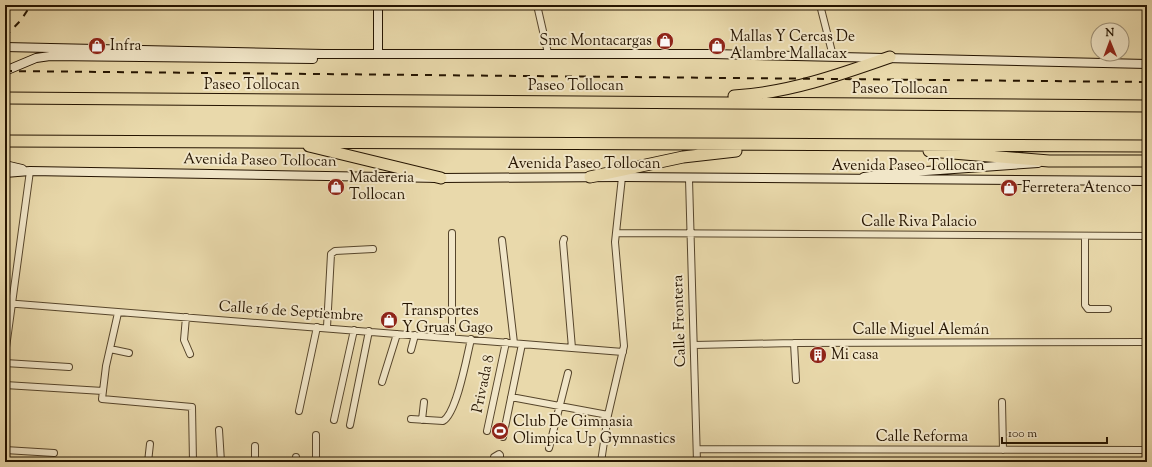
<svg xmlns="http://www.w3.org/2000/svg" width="1152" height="467" font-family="'Sorts Mill Goudy',serif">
	<rect width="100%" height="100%" fill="#e9d9ab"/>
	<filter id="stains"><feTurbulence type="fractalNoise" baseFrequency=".005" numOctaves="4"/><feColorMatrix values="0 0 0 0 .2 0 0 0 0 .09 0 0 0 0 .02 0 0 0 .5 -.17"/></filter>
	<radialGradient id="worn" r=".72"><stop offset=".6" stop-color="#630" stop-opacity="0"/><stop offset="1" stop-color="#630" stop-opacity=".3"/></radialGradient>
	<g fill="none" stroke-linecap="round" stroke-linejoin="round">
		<defs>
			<path id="street" d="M537,5l11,48
				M820,5l13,51
				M689,179l8,283
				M616,233l531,3
				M1085,236v69l3,4h20
				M564,239l-1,3 9,106
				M502,240l12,103
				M5,303l618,49
				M118,313l-12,53 -4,33 90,8 1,55
				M186,317l-2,23 6,14
				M327,327l4,-73 4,-3 38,-2
				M452,338v-105
				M794,343l2,37
				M694,345l100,-2 353,-1
				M110,349l19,4
				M411,350l4,-15
				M5,355l25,-184
				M5,363l64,4
				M382,382l15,-48
				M5,385l98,6
				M511,397l97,18
				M1002,402l1,48
				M299,411l18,-84
				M411,419l32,2c14,-8 24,-65 28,-82
				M334,420l20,-90
				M422,420l2,-18
				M350,425l19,-94
				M219,430l2,32
				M487,431l19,-89
				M316,435v27
				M503,437l19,-93
				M549,448l19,-75
				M697,449l450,1
				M5,450l49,3
				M148,462l2,-18
				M255,462v-16
				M296,462v-5
				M493,462l1,-5 5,-3 1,1v7
				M601,462l7,-47 16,-69 -9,-104 7,-65"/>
			<path id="secondary" d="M378,5v48
				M5,47l319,7h389l434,10
				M5,71l31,-13 14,-2 263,3
				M5,165l17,4
				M5,173l25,-2 411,7 181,-1 525,4
				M864,177l19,-3 155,-11"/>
			<path id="highway" d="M734,96c54,-3 105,-21 156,-39
				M5,98l1142,8
				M5,141l1142,5
				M309,146l132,32
				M929,151l120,10h98
				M590,177l93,-20 53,-6"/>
		</defs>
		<use href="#street" stroke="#56452b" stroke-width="8"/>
		<use href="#secondary" stroke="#251400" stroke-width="10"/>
		<use href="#highway" stroke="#251400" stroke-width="13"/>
		<use href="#street" stroke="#f1e6c8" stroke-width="6"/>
		<use href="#secondary" stroke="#f1e6c8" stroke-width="8"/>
		<use href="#highway" stroke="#e9d9ab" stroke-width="11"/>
		<path stroke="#251400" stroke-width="2" stroke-dasharray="7 7" stroke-linecap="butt" d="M5,37l16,-17 10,-15
			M5,71l1142,11"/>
	</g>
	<defs>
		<symbol id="shop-disc" viewBox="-11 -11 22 22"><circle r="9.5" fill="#8f2418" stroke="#f1e6c8"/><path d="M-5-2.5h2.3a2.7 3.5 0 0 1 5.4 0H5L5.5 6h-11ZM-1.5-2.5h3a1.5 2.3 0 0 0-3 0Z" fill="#fff"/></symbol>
		<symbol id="building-disc" viewBox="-11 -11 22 22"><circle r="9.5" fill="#8f2418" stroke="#f1e6c8"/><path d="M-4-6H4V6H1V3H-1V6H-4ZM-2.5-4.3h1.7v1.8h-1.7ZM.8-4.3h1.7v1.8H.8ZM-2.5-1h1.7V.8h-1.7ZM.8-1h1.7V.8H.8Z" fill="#fff"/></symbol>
		<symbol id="stadium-disc" viewBox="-11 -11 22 22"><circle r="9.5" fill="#8f2418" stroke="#f1e6c8"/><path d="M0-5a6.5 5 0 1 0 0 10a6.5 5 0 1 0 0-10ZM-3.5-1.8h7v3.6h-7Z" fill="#fff"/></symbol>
	</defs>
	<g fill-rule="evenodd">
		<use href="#shop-disc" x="655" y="31" width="20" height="20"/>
		<use href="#shop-disc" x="87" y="36" width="20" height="20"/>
		<use href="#shop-disc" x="707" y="36" width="20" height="20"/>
		<use href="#shop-disc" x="326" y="177" width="20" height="20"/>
		<use href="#shop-disc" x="999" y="178" width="20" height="20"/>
		<use href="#shop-disc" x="379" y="310" width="20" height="20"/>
		<use href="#building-disc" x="808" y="345" width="20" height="20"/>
		<use href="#stadium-disc" x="490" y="421" width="20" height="20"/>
	</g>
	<g text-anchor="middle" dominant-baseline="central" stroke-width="4" stroke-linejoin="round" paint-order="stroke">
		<g font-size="15" fill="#251400" stroke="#f1e6c8" text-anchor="start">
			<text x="730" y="37">Mallas Y Cercas De<tspan x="730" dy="17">Alambre Mallacax</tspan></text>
			<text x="652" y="41" text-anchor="end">Smc Montacargas</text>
			<text x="110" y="46">Infra</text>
			<text x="349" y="178">Madereria<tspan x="349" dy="17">Tollocan</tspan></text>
			<text x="1022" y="188">Ferretera Atenco</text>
			<text x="402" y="311">Transportes<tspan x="402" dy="17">Y Gruas Gago</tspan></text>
			<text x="831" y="355">Mi casa</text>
			<text x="513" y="422">Club De Gimnasia<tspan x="513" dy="17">Olimpica Up Gymnastics</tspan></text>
		</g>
		<g font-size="15" fill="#251400" stroke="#f1e6c8">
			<text x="252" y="85">Paseo Tollocan</text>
			<text x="576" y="86">Paseo Tollocan</text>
			<text x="900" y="89">Paseo Tollocan</text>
			<text transform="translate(260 161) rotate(1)">Avenida Paseo Tollocan</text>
			<text x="584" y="164">Avenida Paseo Tollocan</text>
			<text x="908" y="166">Avenida Paseo Tollocan</text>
			<text x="919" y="222">Calle Riva Palacio</text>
			<text transform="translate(291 312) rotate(4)">Calle 16 de Septiembre</text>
			<text transform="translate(680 321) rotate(-92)">Calle Frontera</text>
			<text x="921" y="330">Calle Miguel Alemán</text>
			<text transform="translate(484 384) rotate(-78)">Privada 8</text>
			<text x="922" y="437">Calle Reforma</text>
		</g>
	</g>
	<rect width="1152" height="467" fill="none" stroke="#e9d9ab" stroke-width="20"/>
	<rect x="6" y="6" width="1140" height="455" fill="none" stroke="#251400" stroke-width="2"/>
	<rect x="10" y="10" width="1132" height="447" fill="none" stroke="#251400"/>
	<g transform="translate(1110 42) rotate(359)"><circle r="19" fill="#f1e6c8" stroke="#9f9278"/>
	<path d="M0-3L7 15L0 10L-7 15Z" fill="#8f2418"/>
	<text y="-6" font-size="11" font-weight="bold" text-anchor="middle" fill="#251400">N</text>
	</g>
	<path d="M1002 437v6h105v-6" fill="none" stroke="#251400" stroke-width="2"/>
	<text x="1008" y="437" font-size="12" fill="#251400" stroke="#f1e6c8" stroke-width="3" paint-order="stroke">100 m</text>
	<rect width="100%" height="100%" filter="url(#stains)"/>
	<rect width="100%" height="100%" fill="url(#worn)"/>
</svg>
